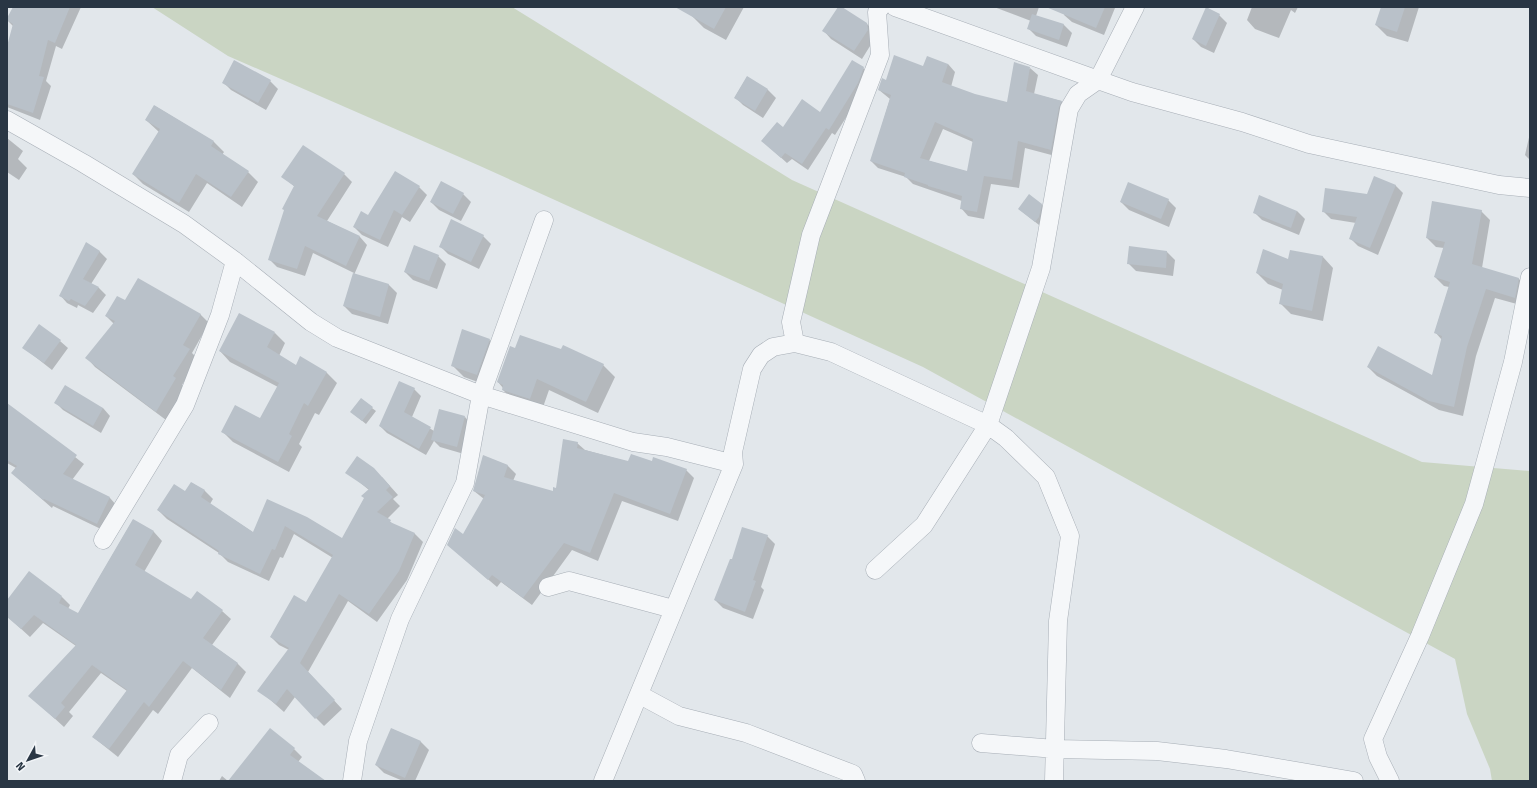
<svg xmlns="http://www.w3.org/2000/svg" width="1537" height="788" font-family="'Fira Sans',sans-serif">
	<rect width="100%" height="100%" fill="#e2e7eb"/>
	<path fill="#cad5c3" d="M152,7h360l280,173 630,282 108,9v310h-38l-2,-12 -23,-55 -12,-55 -532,-292 -443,-201 -252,-110z"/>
	<path fill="#0003" fill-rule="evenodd" d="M14,7h67l-19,42 -6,-3 -10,35 5,5 -11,34 -33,-13v-57l6,-24 -6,-6z
		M697,7h47l-18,33 -22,-12 -12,-12z
		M839,7l28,17 8,8v6l-13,21 -31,-20 -7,-8z
		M994,7h45l-3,9 28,9 8,8 -5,14 -31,-11 -8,-8 3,-7z
		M1067,7h46l2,1 -11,27 -32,-13 -8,-7z
		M1252,7h46l-3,6 -4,-3 -12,28 -24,-9 -8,-9z
		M1382,7h37l-11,35 -21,-6 -11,-11z
		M1219,15l8,8 -13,30 -13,-6 -8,-8z
		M948,64l7,8 -4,15 23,8 34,8 22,-35 8,7 -4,19 27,7 8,8 -10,48 -34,-9 -6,40 -28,-4 -7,35 -16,-3 -7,-8 1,-7 -49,-17 -7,-7 -28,-9 -7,-7 19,-62 -11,-9 7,-8 38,-15zM943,129l30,13 -5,30 -39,-11z
		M863,68l7,6 -6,15 -29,46 -3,-2 -24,37 -16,-11 -5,4 -19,-17 15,-18 38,-15z
		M747,77l21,13 8,8 -13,20 -20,-13 -8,-8z
		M270,81l8,8 -12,21 -35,-20 -8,-8z
		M155,106l59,36 10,10 -2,3 26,17 10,10 -16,25 -35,-24 -18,29 -46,-28 -10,-10 26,-42 -13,-12z
		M1530,133v27l-5,-5z
		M7,138l16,13 -5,8 9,9 -8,12 -12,-8z
		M344,174l8,8 -25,39 33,16 7,8 -13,30 35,10 8,8 -9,31 -36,-10 -8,-8 10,-33 -41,-20 -8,23 -28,-9 -8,-8 26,-72 -13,-11z
		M1395,185l8,8 -25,62 -20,-9 -8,-8 6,-15 -25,-4 -8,-8z
		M419,187l8,8 -17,27 -8,-5 -14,30 -26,-12 -8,-8 14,-11z
		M463,194l8,8 -10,19 -22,-11 -8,-8z
		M1168,200l8,8 -7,19 -40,-17 -8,-8z
		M1041,204l4,4 -2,13 -4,4 -20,-16z
		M1297,211l8,8 -6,16 -37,-15 -8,-8z
		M1481,211l9,9 -8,48 37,11 8,9 -3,18 -29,-8 -19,58 -13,60 -24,-6 -62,-34 -9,-9 65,10 9,-37 -7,-8 14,-45 -5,-1 -9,-9 9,-29 -8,-1 -9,-9z
		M483,236l8,8 -12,25 -31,-15 -8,-8z
		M1130,247l37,5 8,8 -2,16 -37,-5 -8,-8z
		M99,251l8,8 -16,25 8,4 7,7 -13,18 -15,-8 -1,3 -10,-5 -7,-8z
		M438,256l8,8 -9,25 -24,-9 -8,-8z
		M1323,257l10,11 -10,53 -32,-7 -11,-11 3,-13 -15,-6 -11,-11 31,-13z
		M126,302l74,12 9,9 -17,30 6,6 -16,26 3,3 -19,32 -71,-53 -8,-9 27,-34 -8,-8z
		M275,333l10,10 -6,13 17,10 5,-8 26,15 10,10 -18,32 -4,-2 -16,31 3,3 -13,25 -56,-30 -11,-11 39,-11 17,-33 -48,-25 -10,-11z
		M490,340l11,12 -12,34 -25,-9 -12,-12z
		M60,341l8,7 -16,22 -28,-22z
		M603,365l12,12 -17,36 -49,-23 -7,20 -27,-8 -12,-12v-2l-5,-6z
		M414,389l7,7 -9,21 22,14 31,-14 7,8 -8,29 -24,-7 -6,-6 -8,14 -39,-22 -7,-7z
		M55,402l48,6 7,8 -9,17 -38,-23z
		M7,404l77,60 -12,16 38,18 7,8 -12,25 -52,-25 -1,2 -32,-28 -4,-12 -9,-5z
		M372,408l4,3 -10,13 -11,-9z
		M577,443l8,7 44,12h23l34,8 8,8 -16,43 -56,-20 -24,60 -26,-11 -40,55 -31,-23 -4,5 -49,-42 16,-9 20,-37 -10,-8 9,-34 25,9 8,8 -3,7 41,12 3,-4z
		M347,472l35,5 16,18 -5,4 7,7 -13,13 7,6 21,9 8,8 -16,38 -30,42 -29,-21 -40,71 34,37 -18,17 -29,-29 -11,15 -25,-22 30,-40 -10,-5 -8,-8 35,-34 27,-45 -39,-24 -11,24 -3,-1 -11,24 -41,-19 -9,-9 -52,-34 -9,-9 28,-17 6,-10 13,8 8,8 -3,5 44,29 14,-33 74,40 27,-50z
		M133,520l21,12 8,9 -18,31 47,28 31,11 9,8 -19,26 25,18 9,9 -16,26 -38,-30 -34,46 -5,-4 -35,47 -25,-20 34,-46 -26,-18 -32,39 4,4 -9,11 -34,-31 46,-50 -33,-23 -13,14 -23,-21v-10l55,-9 8,8 -2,4 10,5z
		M767,536l8,8 -14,43 3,3 -11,29 -30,-11 -8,-8 17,-39z
		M392,729l29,13 8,8 -14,31h-12l-19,-8 -8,-8z
		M294,749l8,8 -4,5 27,19h-95z
		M222,776l6,5h-9z"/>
	<path fill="#b9c1c9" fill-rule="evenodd" d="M13,7h57l-15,36 -7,-3 -9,36 5,1 -11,36 -26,-9v-58l6,-22 -6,-4v-2z
		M675,7h51l-12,22z
		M838,7h4l25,16 1,7 -14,21 -32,-20z
		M1046,7h59l-9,21z
		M1206,7l14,7 -14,32 -14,-7z
		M1381,7h24l-8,25 -22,-7z
		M1032,14l32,10 -5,16 -32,-11z
		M894,55l29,11 4,-10 21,8 -6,18 33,12 32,8 7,-40 16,5 -4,24 36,10 -3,6 -8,43 -33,-9 -6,39 -28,-4 -7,36 -17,-3 2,-13 -34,-10v-1l-24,-8 1,-4 -35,-12 21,-66 -13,-5 4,-12 4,2zM935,122l38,17 -6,32 -47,-13z
		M234,60l37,20 -13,23 -36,-20z
		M852,60l12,7 -6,16 -29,47 -3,-2 -24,36 -17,-11 -4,5 -20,-17 16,-19 6,5 19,-28 18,13z
		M747,76l21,13 -13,22 -21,-13z
		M154,105l60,36 -3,5 38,25 -18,26 -35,-23 -17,29 -47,-29 28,-45 -15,-9z
		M303,145l42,28 -28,43 43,20 -14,30 -41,-20 -8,23 -29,-9 16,-50 -2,-1 12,-23 -13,-9z
		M395,171l25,15 -18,29 -8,-5 -14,30 -27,-13 8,-16 7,4z
		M1374,176l22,9 -26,63 -21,-9 8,-22 -35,-5 3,-24 42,6z
		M441,181l23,12 -11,21 -23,-12z
		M1128,182l41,17 -8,20 -41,-17z
		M1029,194l13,10 -3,13 -4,5 -17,-13z
		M1259,195l38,16 -6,17 -38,-15z
		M1432,201l50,9 -10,54 47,14 -4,20 -29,-9 -19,58 -13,60 -25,-6 -62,-34 11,-21 54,29 10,-39 -8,-3 16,-51 -16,-5 11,-35 -19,-4z
		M451,219l33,16 -13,27 -32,-15z
		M86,242l14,9 -17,28 16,8 -14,19 -14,-7 -2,2 -10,-5z
		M414,245l25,10 -10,26 -25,-9z
		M1129,246l38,5 -1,17 -39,-4z
		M1263,249l25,10 2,-9 33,6 -11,55 -33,-7 4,-20 -27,-11z
		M353,273l36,11 -9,33 -37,-11z
		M138,278l63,36 -18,31 7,4 -17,27 3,2 -20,34 -71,-54 30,-37 -10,-5 12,-20 8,4z
		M239,313l36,19 -8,15 29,18 4,-9 27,16 -19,34 -4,-3 -15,31 3,2 -14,26 -57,-30 14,-27 25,13 19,-35 -60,-32z
		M39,324l22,16 -17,23 -22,-15z
		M462,329l28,10 -13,36 -26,-9z
		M520,335l41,14 2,-4 41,19 -18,38 -49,-23 -7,20 -28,-9 1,-5 -6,-3 13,-36 5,2z
		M399,381l16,7 -11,24 27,15 -12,22 -40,-23z
		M65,385l38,23 -10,18 -39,-23z
		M361,398l12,9 -11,14 -12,-9z
		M7,403l70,52 -14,19 47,23 -13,27 -53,-25 -1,1 -32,-27 6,-7 -10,-6z
		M439,409l26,7 -8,31 -26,-7z
		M563,439l15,3 -1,6 51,13 3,-7 21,7 1,-4 34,12 -17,45 -56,-21 -24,60 -26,-10 -41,55 -31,-23 -4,5 -41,-35 8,-17 8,6 22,-39 -12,-4 10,-36 25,10 -4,12 49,14v-4l3,1z
		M357,456l17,12 16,18 -4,4 7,7 -16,15 14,8 -1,2 25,11 -16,38 -30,43 -30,-20 -39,69 35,37 -20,19 -28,-30 -11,15 -19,-13 32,-43 -19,-11 24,-42 12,7 27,-47 -48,-29 -10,24 -3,-1 -12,25 -42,-20 1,-3 -62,-41 17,-26 11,7 6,-9 14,8 -4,7 52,35 14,-33 40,18 35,21 22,-40 -3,-2 8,-7 -24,-16z
		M133,519l21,12 -19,34 56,34 6,-8 26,19 -20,28 35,25 -17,27 -38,-29 -34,46 -5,-5 -35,47 -17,-12 35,-47 -35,-25 -31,38 4,4 -10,12 -27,-23 48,-51 -42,-30 -13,14 -14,-12v-17l22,-29 33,25 -3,7 19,10z
		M742,527l26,8 -15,45 3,1 -11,31 -31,-12 16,-41h2z
		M270,728l25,20 -5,7 36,26h-98z
		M391,728l30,13 -16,37 -30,-13z"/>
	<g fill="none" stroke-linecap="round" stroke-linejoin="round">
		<defs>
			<path id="street" d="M895,7l203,73 34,12 110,30 67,22 190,41 31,3
				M7,120l76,43 101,61 51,37 76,61 26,16 144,57 152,47 34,5 67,17
				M795,343l-4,-21 20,-87 69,-180 -3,-43 4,-5
				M103,540l82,-135 35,-90 15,-54
				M875,570l49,-45 64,-100 53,-157 28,-159 9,-15 20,-14 37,-73
				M548,587l21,-6 104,28
				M640,695l39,21 67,17 107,41 3,7
				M981,743l74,6 102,2 69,8 128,22
				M172,781l7,-26 30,-32
				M352,781l6,-40 42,-122 65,-136 16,-88 63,-175
				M603,781l131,-317 -1,-12 19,-83 9,-14 12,-8 22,-4 36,9 157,73 18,13 40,39 24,59 -12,85 -4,160
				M1390,781l-12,-24 -5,-18 47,-103 54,-132 39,-142 17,-85"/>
		</defs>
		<use href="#street" stroke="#a7aeb6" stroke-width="19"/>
		<use href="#street" stroke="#f5f7f9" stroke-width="18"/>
	</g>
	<rect width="1537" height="788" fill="none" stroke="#293644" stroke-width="16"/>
	<g transform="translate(28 760) rotate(230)" stroke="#f2f5f8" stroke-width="3" paint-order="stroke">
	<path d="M0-3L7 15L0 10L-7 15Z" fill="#293644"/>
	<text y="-6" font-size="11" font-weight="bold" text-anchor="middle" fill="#293644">N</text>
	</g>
</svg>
